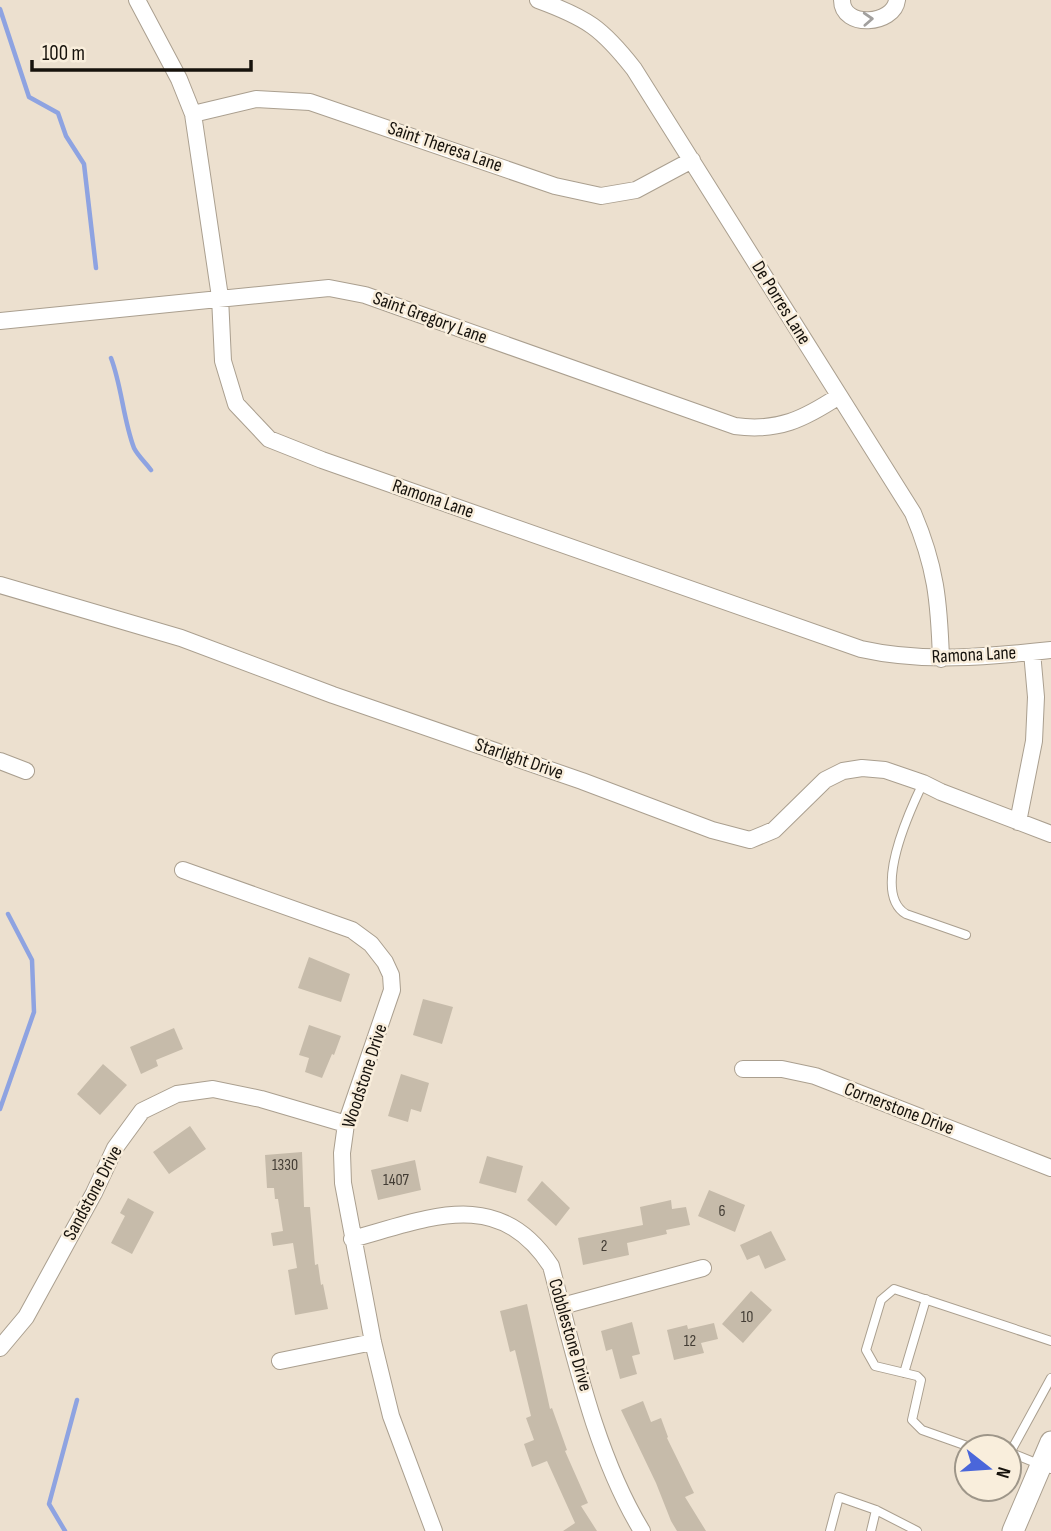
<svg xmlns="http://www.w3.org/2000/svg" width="1051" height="1531" font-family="'Sofia Sans Condensed',sans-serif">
	<rect width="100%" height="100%" fill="#ece0cf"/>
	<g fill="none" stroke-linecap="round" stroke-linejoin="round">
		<path stroke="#8ea3e1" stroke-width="4.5" d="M0,9l29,88 29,16 8,23 18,28 12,104
			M111,358c11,29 12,61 23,90 4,8 12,15 17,22
			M0,1109l34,-97 -2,-52 -24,-46
			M65,1531l-16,-27 28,-104"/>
	</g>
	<path fill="#c6bbaa" d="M309,957l41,17 -9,28 -43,-14z
		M423,999l30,8 -11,37 -29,-9z
		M309,1025l32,11 -7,19 -2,-1 -10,24 -17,-6 4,-14 -10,-3z
		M174,1028l9,21 -27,11 2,6 -17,8 -11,-27z
		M103,1064l24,21 -27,30 -23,-21z
		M401,1074l28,9 -8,29 -10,-3 -3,13 -20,-6z
		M190,1126l16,23 -37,25 -16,-22z
		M302,1152l2,55h6l5,58 3,-1 3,21 2,-1 5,25 -33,6 -7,-45 9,-2 -4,-25 -20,3 -2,-13 12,-2 -5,-32h-3l-1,-11h-7l-2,-33z
		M487,1156l36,10 -7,27 -37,-10z
		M415,1160l6,30 -43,10 -7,-30z
		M542,1181l28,27 -14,18 -29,-26z
		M709,1190l36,15 -10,27 -37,-16z
		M128,1198l26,14 -22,42 -21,-11 14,-27 -5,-3z
		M671,1200l1,9 14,-2 4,18 -24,5 1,4 -40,9 2,12 -46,10 -5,-27 65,-13 -3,-18z
		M771,1231l15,29 -21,9 -6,-14 -12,5 -7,-15z
		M751,1291l21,19 -29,33 -21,-19z
		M527,1304l23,105 2,-1 15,42 -2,1 23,52 -7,3 16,25h-34l12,-8 -28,-62 -15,6 -8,-23 10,-4 -8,-22 5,-2 -16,-66 -5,2 -10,-41z
		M632,1322l8,32 -8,2 5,18 -17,5 -8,-30 -6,2 -5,-20z
		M714,1323l4,16 -17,4 3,10 -30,7 -7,-30 20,-5 1,4z
		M643,1401l8,21 10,-4 7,19 -1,1 27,55 -9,4 21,34h-29l-6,-10 -15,-38 -35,-73z"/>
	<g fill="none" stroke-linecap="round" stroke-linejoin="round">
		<defs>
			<path id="service" d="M923,783c-13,27 -52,110 -17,131l60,21
				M904,1373l22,-74
				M970,1447l-48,-17 -10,-10 9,-40 -4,-4 -42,-10 -9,-16 15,-50 13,-11 157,52
				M1011,1451l40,-73
				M1009,1452l42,17
				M830,1531l9,-34 37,13 41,21
				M871,1531l5,-21"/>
			<path id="minor" d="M137,0l42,79 14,35 27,183 3,64 13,43 33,35 53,21 539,189c62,14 126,8 190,1
				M538,0c49,18 64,28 96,69l279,444c23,54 26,88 28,146
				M842,0c0,29 52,25 55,0
				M193,114l63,-15 54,3 245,84 46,10 35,-6 56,-30
				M0,321l329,-33 36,7 370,131c43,6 69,-7 104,-30
				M0,585l181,53 152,57 249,86 130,49 38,10 24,-10 51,-50 18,-9 19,-3 23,2 38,13 18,9 110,42
				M0,761l26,10
				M1018,822l16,-81 2,-44 -4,-45
				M183,870l169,60 19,14 14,18 6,13 1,15 -46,134 -4,29 1,30 30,159 18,74 43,115
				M743,1069h39l33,7 236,92
				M352,1239c75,-20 146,-54 199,27 23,87 44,188 91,265
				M562,1306l141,-38
				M0,1348l26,-31 68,-124 21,-45 27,-37 35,-17 36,-5 48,10 85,25
				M280,1361l93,-19"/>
			<path id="secondary" d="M1013,1531l38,-89"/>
		</defs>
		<use href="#service" stroke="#aa9f8f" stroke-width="10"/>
		<use href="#minor" stroke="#aa9f8f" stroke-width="18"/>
		<use href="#secondary" stroke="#aa9f8f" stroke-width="23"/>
		<use href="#service" stroke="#fff" stroke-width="8"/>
		<use href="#minor" stroke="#fff" stroke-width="16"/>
		<use href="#secondary" stroke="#fff" stroke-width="21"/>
	</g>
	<defs><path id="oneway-chevron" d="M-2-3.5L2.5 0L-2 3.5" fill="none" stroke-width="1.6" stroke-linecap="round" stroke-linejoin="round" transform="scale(1.75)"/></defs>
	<use stroke="#a2a09e" href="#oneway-chevron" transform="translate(868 19) rotate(-3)"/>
	<g text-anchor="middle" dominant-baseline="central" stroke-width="5" stroke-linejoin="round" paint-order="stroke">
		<g font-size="16" fill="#423c34">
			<text x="285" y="1165">1330</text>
			<text x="396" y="1180">1407</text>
			<text x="722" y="1211">6</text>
			<text x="604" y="1246">2</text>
			<text x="747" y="1317">10</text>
			<text x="690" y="1341">12</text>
		</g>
		<g font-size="19" fill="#16120c" stroke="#f9eedc">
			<text transform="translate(445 147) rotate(19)">Saint Theresa Lane</text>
			<text transform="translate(781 303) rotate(58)">De Porres Lane</text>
			<text transform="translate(430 318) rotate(20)">Saint Gregory Lane</text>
			<text transform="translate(433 499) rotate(19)">Ramona Lane</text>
			<text transform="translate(974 655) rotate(-3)">Ramona Lane</text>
			<text transform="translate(519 759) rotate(19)">Starlight Drive</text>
			<text transform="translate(365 1076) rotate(-72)">Woodstone Drive</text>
			<text transform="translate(899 1109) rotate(21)">Cornerstone Drive</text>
			<text transform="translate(93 1193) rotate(-62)">Sandstone Drive</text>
			<text transform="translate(570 1335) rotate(74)">Cobblestone Drive</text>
		</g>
	</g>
	<g transform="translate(988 1468) rotate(107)"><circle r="33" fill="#f9eedc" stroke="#9e9689" stroke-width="2"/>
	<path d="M0-5L12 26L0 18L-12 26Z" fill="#4a66da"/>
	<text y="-10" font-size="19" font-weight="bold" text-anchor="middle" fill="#16120c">N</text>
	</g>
	<path d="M32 60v10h219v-10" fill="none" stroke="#16120c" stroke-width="3.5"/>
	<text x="42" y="60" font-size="21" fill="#16120c" stroke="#f9eedc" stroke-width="5" paint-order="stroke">100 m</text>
</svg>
